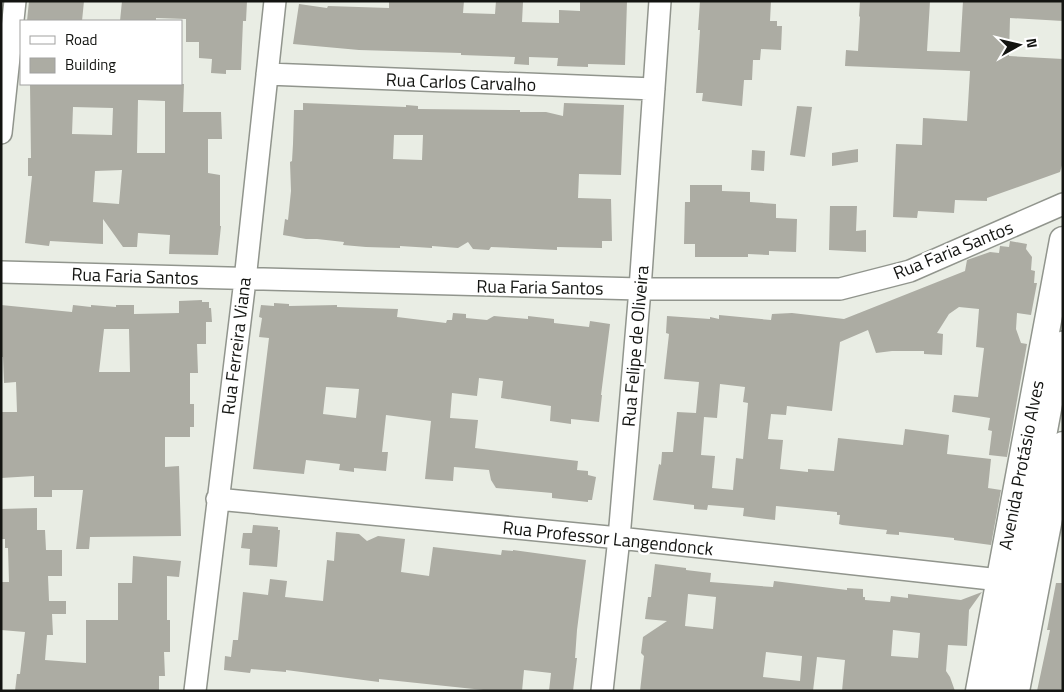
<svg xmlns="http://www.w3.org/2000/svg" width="1064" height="692" font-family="'Titillium Web',sans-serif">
	<rect width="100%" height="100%" fill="#e9ede4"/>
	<path fill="#acaca3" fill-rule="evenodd" d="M29,1h55l-2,20h-55z
		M122,1h125l-1,20h-3l-2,49h-15v4l-15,-1 1,-14 -13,-1v-16h-13v-23l-30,-1v3h-36z
		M389,1h75l-1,12 32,1 1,-13 27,1 -1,20 37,1v-13l21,1v-10h47l-2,64 -37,-1v3l-31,-1 1,-8 -29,-1v8l-15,-1 1,-7 -54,-2v-2l-102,-3 -66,-6 6,-40 28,4 1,-2 61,2z
		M700,1h71l-1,20h7v5h5l-1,24 -20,-1 -1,11h-7l-1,20h-8l-2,26 -40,-5 1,-8h-7l4,-63h-2z
		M860,1h70l-3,50 33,1 3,-51h100v20l-53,-3 -1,38 54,3v103l-3,10 -73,26v3l-32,-1 -1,13 -36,-2 -1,7 -24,-1 3,-73 26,1 1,-27 44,3 3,-50 -125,-5 1,-16 12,1 2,-34 -1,-1z
		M30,84h154l-1,28h38l1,27h-14v34l12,2v51h1l-3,29 -49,-1 1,-19 -32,-2 -1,14h-14l-20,-28v25l-53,-3 -1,5 -24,-3 7,-67h-4v-18h3zM138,100l27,1v52h-28zM73,107l40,1 -1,27 -40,-1zM122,170l-3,34 -26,-2 2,-31z
		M303,103l103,4v-2l12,1v3l102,1v2h26l17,4 1,-13 60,2 -3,70 -42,-1 -1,24 33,1 1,42h-10v7l-45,-1v3l-66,-3 -2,3 -16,-1 -5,-7 -10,6 -26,-2v2l-32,-2v2l-34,-1 -23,-2 1,-3 -27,-3h-11l-23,-4 2,-16 3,1 3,-29 -1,-29 2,-1 1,-17 1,-34h9zM394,135h29l-1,25 -29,-1z
		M797,106l15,1 -7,50 -15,-2z
		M858,149v13l-26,4v-13z
		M752,150l13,1 -1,20 -13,-1z
		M690,185h32v6l28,1v10l26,2v14l21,1 -1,33 -27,-1v4l-21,-1v3h-53v-13h-11l1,-42h5z
		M830,206h27l-1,25 10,-1v22l-37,-2z
		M1010,241l17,3 -1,5 6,8 -1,13 4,1 -1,12h3l-6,32 -14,-2 -1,16 5,14 6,1 -20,113 -18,-2 3,-24 -4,-1 2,-12 -38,-6 2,-17 24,2 6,-49 -8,-1 3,-38 -20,-2 -10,7 -12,19 6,1 -1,21 -18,-1v-3h-32l-16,2 -8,-23 -28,12 -8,69 -45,-5 -1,9 -15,-1 -3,25 15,1 -3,29 28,3v-3l26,2 4,-33 65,7 2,-16 44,6 -2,19 44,5 -3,29 13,2 -10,55 -37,-5v-2l-55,-6v3l-13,-1 1,-4 -45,-5 -3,-1 1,-9h-3v-3l-61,-6 -1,14 -32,-4 1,-8 -36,-3 -1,5 -13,-1v-4l-41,-5 6,-36 2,1 1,-13h11l4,-40 19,1 3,-31 -35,-3 5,-45 -3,-1 1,-17 43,3v-2l9,2v-4l52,5 1,-6 20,-1 52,6 121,-48 2,-11 23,-8 9,1 1,-7 9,1zM720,384l25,3 -2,15 5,1 -5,56 -7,-1 -3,32 -21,-2 3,-32 -14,-1 3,-38 13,1z
		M202,300v2h7v6h2l1,14h-6v22h-9l1,29h-8v31h4v23h-4v10h-25v30l14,-1 2,70 -91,1 -1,12h-13l7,-59h-31v7h-18v-21l-33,2v-66h16l-1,-30 -12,1 -1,-26h-2v-52l71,7 1,-7 18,2v-2l25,2v-2h18v9l45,-1v-12zM104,329h25l1,43h-31z
		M274,303l15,1v2l48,-1v2l61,2 -1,8 49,6 1,-3h5l1,-7 13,1v4l21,2 7,-4 34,3v-3l26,3v4l35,4 1,-6 20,3 -9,71h1l-3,27 -28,-3v5l-21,-3 1,-15 -50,-8 2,-17 -24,-3 -2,18 -25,-3 -2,25 28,2 -3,28 103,13 -1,9 11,1v4l8,2 -4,23h-4v2l-36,-4v-5l-56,-5 -5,-8 -2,-10 -35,-3 -1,14 -28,-2 6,-58 -45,-6 -4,37h6l-2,19 -32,-3v4l-15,-2 1,-6 -34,-4 -2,14 -51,-5 16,-131 -10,-1 3,-19 -3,-1 2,-12 13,1zM326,387l33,2 -3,29 -33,-4z
		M37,508v22h8l1,20h16v26h-14l1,25h17v13h-14l1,21h-6l-2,25 41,3v-43h32v-37h14l1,-27 48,5 -2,16 -12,-1v44h3v32h-6l1,24h-6v15h-144l2,-17h3l5,-42 -24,-2v-48h8l-1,-34h-3v-9h-3l-1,-30z
		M253,525l25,2v3h2l-3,37 -28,-2 1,-16 -9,-1 2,-15h9z
		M336,532l23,2 8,7 11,-5 27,3 -4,33 28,4 4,-29 68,8 1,-5 11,1v-1l73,10 -9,70 -2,28h2l-4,33h-24l2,-18 -27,-3 -2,21h-29l-114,-12v3l-93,-12v2l-35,-3 -1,4 -26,-3 1,-14 6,1 2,-17h5l5,-48 25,3 2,-16 17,2 -2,16 38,4 4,-41 7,1z
		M655,564l31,4v2l25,3 -1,9 63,5 1,-6 73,9v-2l16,1v8h2v3l25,2 1,-6 17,2v-4l53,6 21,-8 -13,18 -2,36 -19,-1 -2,26 4,6 5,14h-113l3,-31 -28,-3 -4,34h-173l4,-35 -3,-3 2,-16 24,-16 -22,-2 3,-22h3zM688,594l28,3 -3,32 -28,-3zM893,630l27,3 -2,25 -27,-2zM766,652l36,4 -2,25 -37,-4z
		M1056,583h7v108h-26l13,-61h-3z"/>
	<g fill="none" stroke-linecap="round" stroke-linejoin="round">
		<defs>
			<path id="minor" d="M267,74l387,15
				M1,133l14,-132
				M1,272l639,17h200l70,-18 153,-67
				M217,499l402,39 381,42
				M195,691l50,-411 30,-279
				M602,691l17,-153 21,-249 20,-288
				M998,691l65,-349"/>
			<path id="major" d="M979,691l84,-451
				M1016,691l47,-246"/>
		</defs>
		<use href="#minor" stroke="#91958d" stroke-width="24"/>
		<use href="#major" stroke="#91958d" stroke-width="29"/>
		<use href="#minor" stroke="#fff" stroke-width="21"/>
		<use href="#major" stroke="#fff" stroke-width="26"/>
	</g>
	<g text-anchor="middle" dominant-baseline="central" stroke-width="5" stroke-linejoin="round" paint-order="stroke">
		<g font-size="18" fill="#131411" stroke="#fff">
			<text transform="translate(461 82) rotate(2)">Rua Carlos Carvalho</text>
			<text transform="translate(953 250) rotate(-22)">Rua Faria Santos</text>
			<text transform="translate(135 276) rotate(2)">Rua Faria Santos</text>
			<text transform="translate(540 287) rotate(1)">Rua Faria Santos</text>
			<text transform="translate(236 346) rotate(-83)">Rua Ferreira Viana</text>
			<text transform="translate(635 346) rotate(-85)">Rua Felipe de Oliveira</text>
			<text transform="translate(1021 465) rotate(-79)">Avenida Protásio Alves</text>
			<text transform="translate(608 538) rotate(6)">Rua Professor Langendonck</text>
		</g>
	</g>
	<rect width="1064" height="692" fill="none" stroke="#131411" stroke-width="5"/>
	<rect x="20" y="20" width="162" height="65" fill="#ffffff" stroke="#a1a1a0"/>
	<rect x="30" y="36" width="25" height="8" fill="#ffffff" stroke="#a1a1a0"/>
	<text x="65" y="45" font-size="15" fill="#131411">Road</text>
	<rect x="30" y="58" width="25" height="15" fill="#acaca3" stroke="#a1a1a0"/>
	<text x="65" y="70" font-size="15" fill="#131411">Building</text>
	<g transform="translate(1019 45) rotate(82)" stroke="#ffffff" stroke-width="4" paint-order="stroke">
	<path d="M0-4L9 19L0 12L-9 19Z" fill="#131411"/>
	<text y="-8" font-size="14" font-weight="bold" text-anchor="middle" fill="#131411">N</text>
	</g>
</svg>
